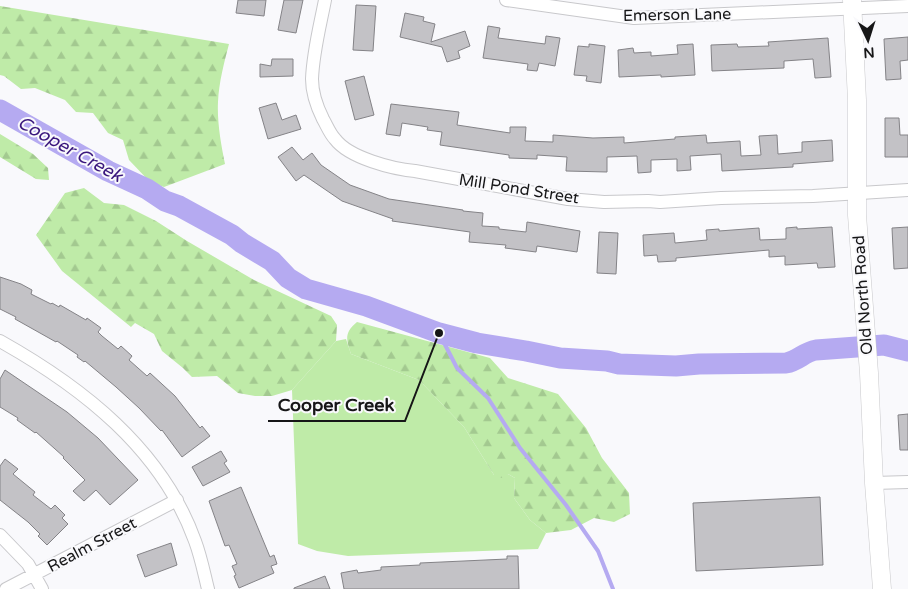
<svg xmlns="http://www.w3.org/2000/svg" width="908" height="589" font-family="'Varela Round',sans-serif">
	<defs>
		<pattern id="forest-firs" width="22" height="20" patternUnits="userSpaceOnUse" patternTransform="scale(1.25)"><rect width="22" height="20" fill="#bfeba8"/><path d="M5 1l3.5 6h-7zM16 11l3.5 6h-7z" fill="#a3c990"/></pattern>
	</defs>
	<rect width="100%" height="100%" fill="#f9f9fc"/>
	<path fill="#bfeba8" d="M346,339l5,15 68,26 45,47 30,48 14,-1 7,4 -1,20 16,22 16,13 -8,16 -190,7 -31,-5 -19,-7 -6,-154 44,-49z"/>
	<path fill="url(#forest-firs)" d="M0,6l229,38c-5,19 -10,38 -11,58 -1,20 3,42 7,62l-61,23 -14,-5 -21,-22 -6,-20 -15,-7 -15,-20 -17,-1 -11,-12 -30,-12 -14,1 -17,-13 -4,-1z
		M0,134l33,20 15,14 1,12 -13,-1 -36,-22z
		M84,188l20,15 20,2 32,16 31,20 67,39 77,36 6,9 -1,16 -44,49 -20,6h-17l-17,-3 -21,-17 -25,1 -9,-9 -21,-17 -8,-17 -19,-11 -4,4 -69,-56 -26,-36 29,-42z
		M357,322l133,36 18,20 50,16 28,34 16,30 27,35 1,21 -16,8 -20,-4 -23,12 -25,3 -16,-13 -16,-22 1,-20 -7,-4 -6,4 -8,-3 -30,-48 -45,-47 -68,-26c-5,-15 -7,-21 6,-32z"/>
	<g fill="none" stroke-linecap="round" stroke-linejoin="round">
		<path stroke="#b5aaf1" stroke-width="4" d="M439,333l18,35 31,30 32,50 46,57 32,46 15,38"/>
		<path stroke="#b5aaf1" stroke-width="21" d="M0,110l108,61 39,18 18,12 14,5 53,29 10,8 30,18 16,17 18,11 60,17 73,27 38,10 49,8 34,7 47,3 12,3 57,2 23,-2 87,-1c12,-2 18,-11 30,-13l68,-5 24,6"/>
	</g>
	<path fill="#c3c2c6" stroke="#848387" d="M238,0h28l-2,16 -28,-3z
		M284,0h19l-7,33 -18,-3z
		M356,5l20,1 -3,45 -20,-1z
		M405,13l19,4 -1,4 12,3 -4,18 34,-11 5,15 -12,5 2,7 -13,4 -5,-15 -42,-10z
		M488,26l12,2 -2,10 47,6 1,-8 14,2 -5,28 -16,-3 -2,8 -10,-1 1,-6 -45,-6z
		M908,37v23l-8,1 1,18 -15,1 -2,-41z
		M828,38l3,39 -16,1 -2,-19 -29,2v7l-72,3 -1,-26 26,-1 1,3 31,-1 -1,-4z
		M589,44l16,2 -4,37 -15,-2 1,-5 -13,-1 4,-29 11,1z
		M693,44l2,31 -34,2v-2l-42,2 -1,-27 15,-2 1,5 17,-1v4l27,-2 -1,-9z
		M272,59h21v17l-33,1v-13l11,2z
		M364,76l10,39 -19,5 -10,-39z
		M276,103l6,17 14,-5 5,14 -33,10 -9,-31z
		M391,104l68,8 -2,13 53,8v-6h16l-1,14 28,1v-7l40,3 31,-1v6l51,-4v-2l31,-2 1,8 33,-2 1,15 20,-1 -2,-19 18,-1 1,19 24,-2v-10l30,-2 1,21 -40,3v3l-71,4 -1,-17 -31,2 1,14 -14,1v-12l-26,1v12l-13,1 -1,-17 -30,1v15l-41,-1 1,-14 -30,-2v4l-28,-1v-3l-69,-10 2,-13 -15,-2 1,-3 -26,-4 -2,13 -14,-2z
		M885,118h14l1,17h8v22h-23z
		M292,147l11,13 9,-7 9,12 29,20 39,14 74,11v1l20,2 -1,13 17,1v2l27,3 1,-10 53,9 -3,21 -40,-6 -1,6 -31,-4 1,-3 -37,-3 1,-10 -78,-11 1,-2 -51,-18 -38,-26 -8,6 -18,-24z
		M797,227v2l35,-2 3,40 -17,1 -1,-5 -32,2v-9l-16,1v-7l-93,8v3l-18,1 -1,-7 -13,1 -1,-21 31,-2 1,10 32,-3 -1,-10 13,-1v2l40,-3 1,12 26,-1v-11z
		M908,227v41l-14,1 -2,-41z
		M599,232l19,1 -2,41 -19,-1z
		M0,277l21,7 11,6 -1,4 20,10 1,-1 7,4 1,-2 26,15 1,-2 14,10 -3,4 4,4 16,13 3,-3 11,10 -3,4 18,16 3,-3 25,23 25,32 2,-2 8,10 -28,21 -20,-27 -1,1 -22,-23 -23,-21 -31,-26 -1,1 -7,-5 1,-2 -21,-14 -1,1 -41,-23 1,-2 -16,-8z
		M5,370l62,42 31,26 40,42 -28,25 -14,-15 -12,11 -11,-10 12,-11 -22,-22 1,-1 -28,-25 -1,1 -18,-13 1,-2 -18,-11v-28z
		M908,414v36h-8l-2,-35z
		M221,451l6,10 -3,2 6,9 -27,14 -11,-19z
		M5,459l13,10 -5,5 22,18 -2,3 18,14 4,-4 10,10 -3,3 6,6 -21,21 -9,-9 2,-2 -12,-12 -28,-22v-34z
		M241,487l29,70 4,-2 3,9 -6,2 3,7 -35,15 -5,-12 2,-1 -4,-9 5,-2 -8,-19 -4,1 -16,-45z
		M820,497l3,68 -127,6 -3,-68z
		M171,543l6,22 -32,12 -8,-22z
		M507,556h11l1,33h-175l-3,-16 16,-3 1,3 23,-3v-3l39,-2v-2l87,-4z
		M325,576l5,13h-36v-1z"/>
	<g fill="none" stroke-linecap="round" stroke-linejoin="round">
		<defs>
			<path id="street" d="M325,0c-5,26 -12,52 -13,79 0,14 5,28 11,40 4,7 7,15 12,20 14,19 58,30 80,32l153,28 36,3 44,-1 12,1 61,-4 92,-2 95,-6
				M506,0l128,18 274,-12
				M0,341c82,46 162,108 195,200 6,16 9,32 13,48
				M874,483l34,-1
				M0,535l28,29 14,25
				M6,589l171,-89"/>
			<path id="secondary" d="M852,0l5,100v115l12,158 5,110 8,106"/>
		</defs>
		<use href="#street" stroke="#c8c8cb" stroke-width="14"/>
		<use href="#secondary" stroke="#c8c8cb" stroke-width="19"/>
		<use href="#street" stroke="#fff" stroke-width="12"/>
		<use href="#secondary" stroke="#fff" stroke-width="18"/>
	</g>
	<g text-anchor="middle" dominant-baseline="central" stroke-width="4" stroke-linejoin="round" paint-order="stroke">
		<g font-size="16" fill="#161617" stroke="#f9f9fc">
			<text transform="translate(677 15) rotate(-1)">Emerson Lane</text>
			<text transform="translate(519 189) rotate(9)">Mill Pond Street</text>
			<text transform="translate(863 295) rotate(-94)">Old North Road</text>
			<text transform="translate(92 545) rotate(-28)">Realm Street</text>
		</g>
		<g font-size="18" font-style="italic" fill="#3a177d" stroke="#f9f9fc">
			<text transform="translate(70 149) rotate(29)">Cooper Creek</text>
		</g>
	</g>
	<path fill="none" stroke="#161617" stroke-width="2" d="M439 333L405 421H268"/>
	<circle fill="#161617" stroke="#f9f9fc" stroke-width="2" cx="439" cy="333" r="5"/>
	<g font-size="18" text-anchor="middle" font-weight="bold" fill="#161617" stroke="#f9f9fc" stroke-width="4" stroke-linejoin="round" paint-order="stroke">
		<text x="336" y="411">Cooper Creek</text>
	</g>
	<g transform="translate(868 40) rotate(176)" stroke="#f9f9fc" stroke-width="4" paint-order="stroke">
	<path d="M0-4L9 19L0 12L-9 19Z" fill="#161617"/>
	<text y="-8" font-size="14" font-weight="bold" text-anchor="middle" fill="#161617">N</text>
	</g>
</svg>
